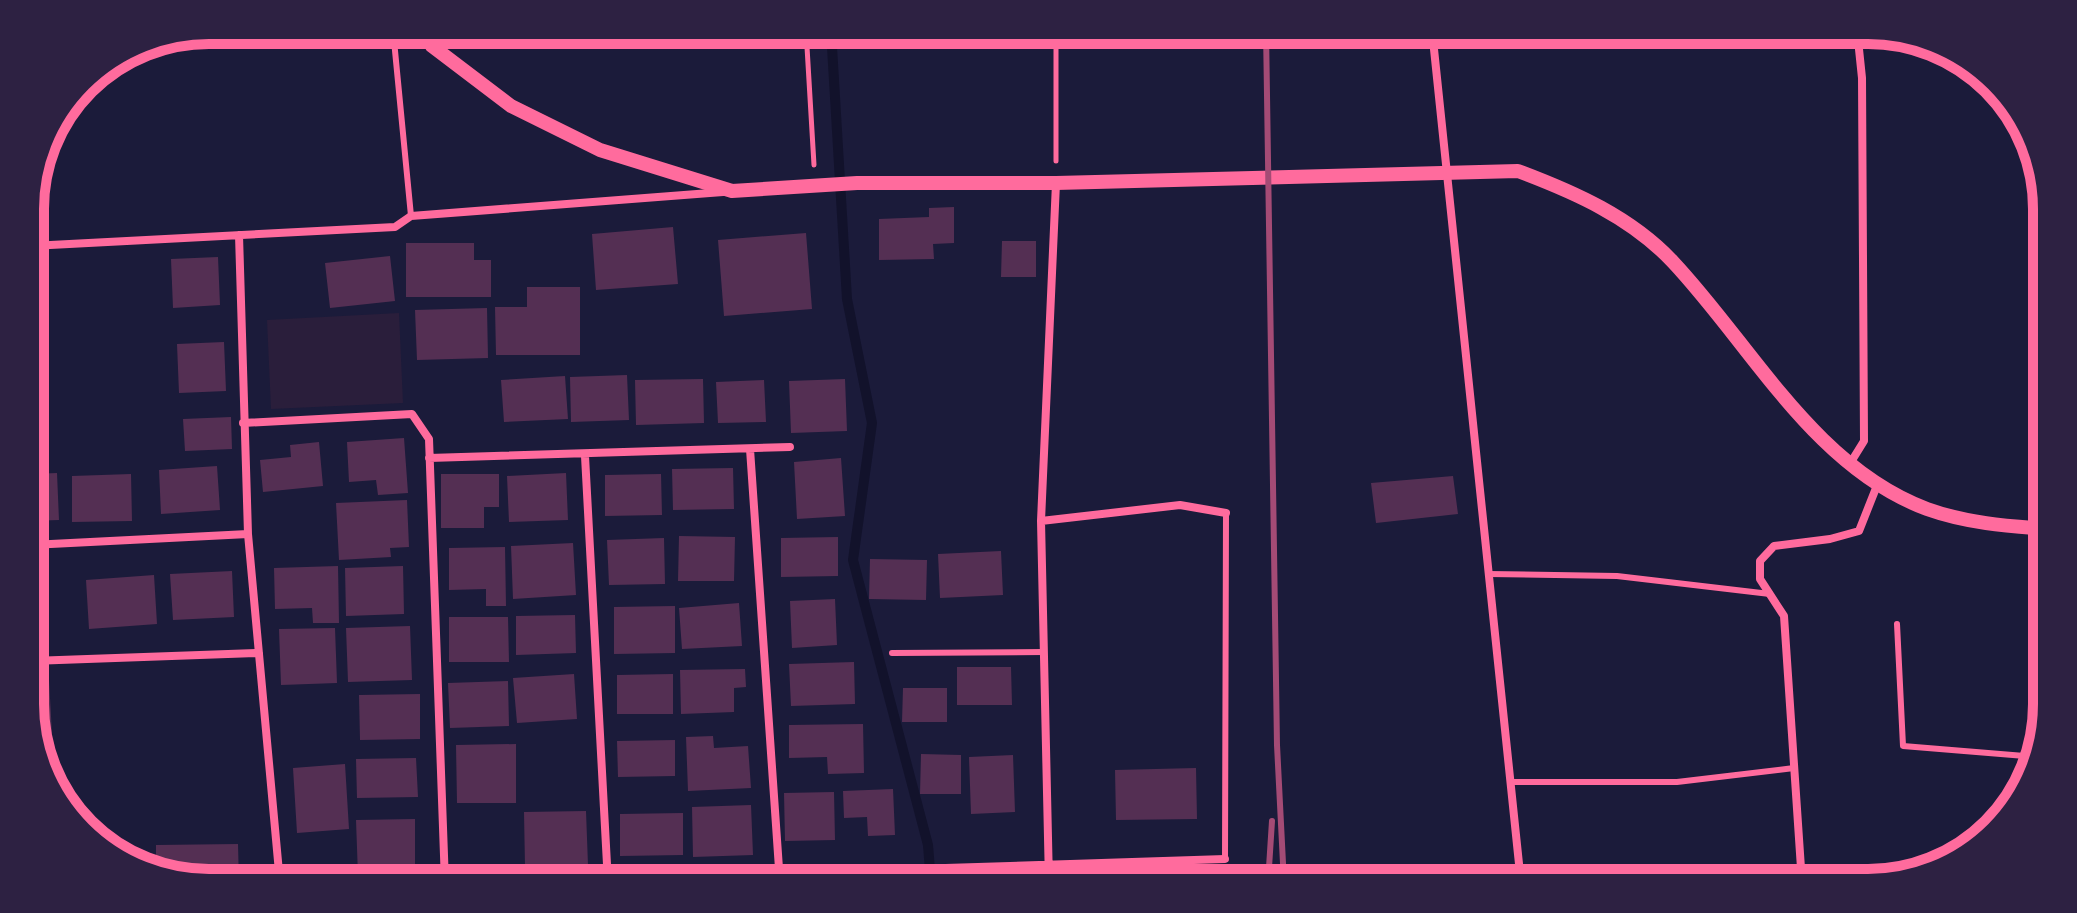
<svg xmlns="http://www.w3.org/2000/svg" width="2077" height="913" font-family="Figtree,sans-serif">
	<rect width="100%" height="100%" fill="#1b1b3a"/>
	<path fill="#2a1e3b" d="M399,313l4,90 -132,6 -4,-89z"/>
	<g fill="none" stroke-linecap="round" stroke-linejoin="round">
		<path stroke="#12122b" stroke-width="10" d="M831,30l16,269 25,124 -19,137 75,285 3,38"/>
	</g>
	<path fill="#542f53" d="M954,207v36l-21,1 1,15 -55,1v-41l50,-2v-9z
		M673,227l5,57 -82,6 -4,-56z
		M806,233l6,76 -88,7 -6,-76z
		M1002,241h34v36h-35z
		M406,243h68v17h17v37h-85z
		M390,256l5,45 -65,7 -5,-45z
		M218,257l2,48 -47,3 -2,-49z
		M527,287h53v68h-84l-1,-48h32z
		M487,308l1,50 -71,2 -2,-50z
		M224,342l2,49 -47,2 -2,-49z
		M627,375l2,45 -58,2 -1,-45z
		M565,376l3,43 -64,3 -3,-42z
		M703,379l1,44 -68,2 -1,-45z
		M845,379l2,52 -56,2 -2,-52z
		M764,380l2,42 -48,1 -2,-41z
		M231,417l1,32 -47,2 -2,-32z
		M404,438l4,55 -30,2 -2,-15 -27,2 -2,-40z
		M319,442l4,44 -60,6 -3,-32 31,-3 -1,-12z
		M841,458l4,58 -48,3 -3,-57z
		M217,466l3,44 -59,4 -2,-44z
		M733,468l1,41 -61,1 -1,-41z
		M57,473l2,47 -28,1v-47z
		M566,473l2,47 -59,2 -2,-46z
		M131,474l1,47 -60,1v-46z
		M441,474h58v33h-15v21h-43z
		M661,474l1,41 -57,1v-41z
		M1453,476l5,38 -82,9 -5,-40z
		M407,500l2,47 -19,1 1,9 -52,3 -3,-57z
		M679,536l56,1 -1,44h-56z
		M838,537v39l-57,1v-39z
		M664,538l1,46 -56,1 -2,-45z
		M573,543l3,52 -63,4 -2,-53z
		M505,547l1,59h-20v-17l-37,1v-42z
		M1001,551l2,44 -63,3 -2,-44z
		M870,559l57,1 -1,40 -57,-1z
		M338,566l1,57h-26l-1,-15 -37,1 -1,-41z
		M403,566l1,48 -58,2 -1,-48z
		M232,571l2,46 -61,3 -3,-46z
		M154,575l3,49 -68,5 -3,-49z
		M31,584h13v41h-13z
		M835,599l2,46 -45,3 -2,-47z
		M739,603l3,43 -60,3 -3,-41z
		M675,606v47l-61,1v-47z
		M575,615l1,38 -60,2v-39z
		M449,617h59l1,45h-60z
		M410,626l2,54 -64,2 -2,-54z
		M335,628l2,55 -56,2 -2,-56z
		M854,662l1,42 -64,2 -2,-42z
		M957,667h54l1,38h-55z
		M745,669l1,18 -12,1v24l-53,2 -1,-44z
		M574,674l3,45 -60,4 -4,-45z
		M673,674v40h-56v-39z
		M49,680l3,54 -17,1 -4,-54z
		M508,681l1,45 -59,2 -2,-45z
		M903,688h44v34h-45z
		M420,694v45l-60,1 -1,-45z
		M863,724l1,49 -36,1 -1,-17 -38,1v-33z
		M713,736l1,12 34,-2 3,42 -63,3 -2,-54z
		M675,740v36l-57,1 -1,-36z
		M516,744v59h-59l-1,-58z
		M39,745h10v24z
		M921,754l40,1v39h-41z
		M1013,755l2,57 -44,2 -2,-57z
		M416,758l2,39 -61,1 -1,-39z
		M345,764l4,65 -52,4 -4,-65z
		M1196,768l1,51 -81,1 -1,-50z
		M893,789l2,46 -27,1 -1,-19 -23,1 -1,-27z
		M834,792l1,48 -50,1 -1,-48z
		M751,805l2,50 -60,2 -1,-50z
		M586,811l2,54 -63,2 -1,-55z
		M683,813v42l-63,1v-42z
		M415,819v56l-57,1 -2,-56z
		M238,844l1,39h-30l-53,-10v-28z"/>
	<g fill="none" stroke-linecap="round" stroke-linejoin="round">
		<path stroke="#ff6b9d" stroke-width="5" d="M806,30l8,135
			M1056,161v-131"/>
		<path stroke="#ff6b9d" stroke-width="6" d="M393,30l18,186
			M1488,574l129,2 153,18
			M1897,624l6,122 134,11
			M892,653l152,-1
			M1510,782h167l117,-14
			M1225,859l1,-346
			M1801,876l91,2"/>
		<path stroke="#ff6b9d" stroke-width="8" d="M1432,30l89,853
			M239,235l9,299 32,349
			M31,246l364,-19 16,-11 312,-24
			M243,423l169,-9 17,25 16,444
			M750,449l30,434
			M585,456l23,427
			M429,458l361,-11
			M1851,462l13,-21 -2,-363 -5,-48
			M1041,521l139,-16 46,8
			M31,545l217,-11
			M31,661l228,-8
			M649,883l264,-14 312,-10
			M1049,883l-8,-362 15,-338
			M1802,883l-18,-267 -24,-37v-18l14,-15 56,-7 29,-8 19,-48"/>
		<path stroke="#ff6b9d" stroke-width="14" d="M423,30l9,16 79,60 89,44 132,41 125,-8h199l462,-12c56,21 113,46 155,91 79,84 141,205 254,247 39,14 79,17 119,20"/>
		<path stroke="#a44b75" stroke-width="6" d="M1266,30l11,715 7,138
			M1268,883l4,-62"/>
	</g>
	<path d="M0 0H2077V913H0ZM209 44H1868A165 165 0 0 1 2033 209V704A165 165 0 0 1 1868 869H209A165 165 0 0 1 44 704V209A165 165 0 0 1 209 44Z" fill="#2d2142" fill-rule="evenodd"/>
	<path fill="none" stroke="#ff6b9d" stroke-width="10" d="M209 44H1868A165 165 0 0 1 2033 209V704A165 165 0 0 1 1868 869H209A165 165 0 0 1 44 704V209A165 165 0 0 1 209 44Z"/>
</svg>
